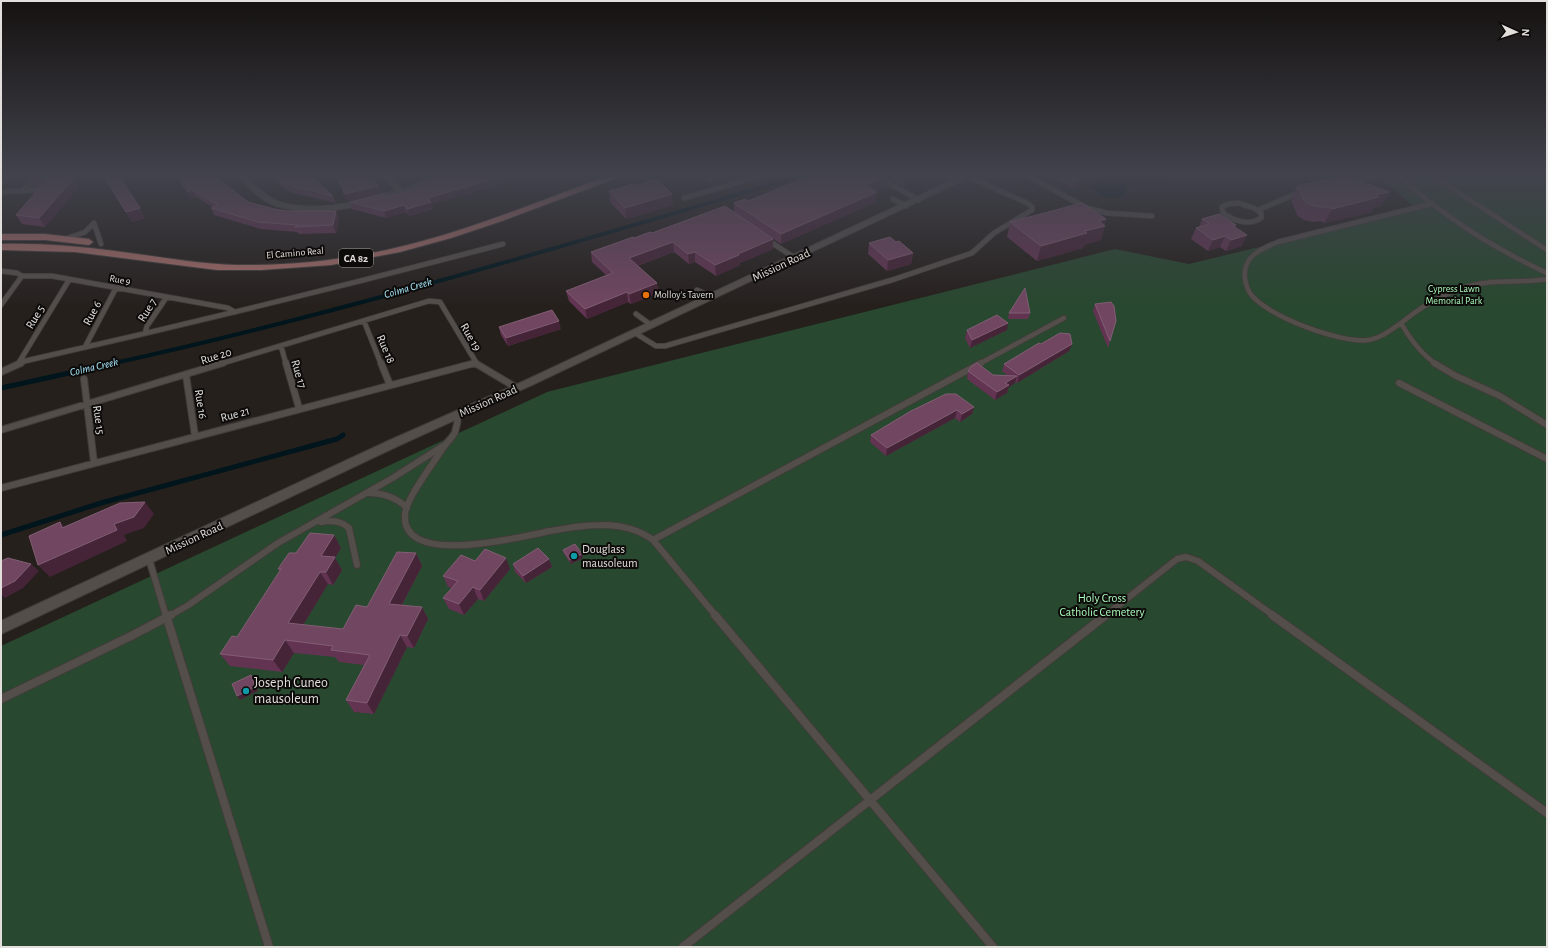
<svg xmlns="http://www.w3.org/2000/svg" width="1548" height="948" font-family="'Alegreya Sans',sans-serif">
	<rect width="100%" height="100%" fill="#26201d"/>
	<path fill="#28482f" d="M1376,173h171v774h-1546v-301l546,-254 568,-143 74,15 227,-55z"/>
	<path fill="#00161c" d="M1102,173h97l-42,10 -31,3 -2,11 -19,1 -17,-12 13,-5z"/>
	<g fill="none" stroke-linecap="round" stroke-linejoin="round">
		<path stroke="#00161c" stroke-width="4" d="M110,364c237,-52 469,-123 701,-191"/>
		<path stroke="#00161c" stroke-width="5" d="M1,388l114,-25
			M1,535l100,-32 236,-64 6,-4"/>
		<defs>
			<path id="service-far2" d="M870,173l49,27
				M1022,173l65,35 20,5 45,3
				M1396,173c45,42 95,74 151,100
				M1432,173l21,16 94,61
				M1542,173l5,2
				M943,174l14,7
				M1351,184l35,-11
				M23,190l17,-17
				M1,192l35,-2
				M684,198l87,-25
				M893,199l13,7
				M1238,203l16,5 7,5v5c-12,8 -27,3 -38,-5l-1,-6 6,-3z
				M1258,210l42,-18
				M94,223l7,21
				M65,239l20,-7 9,-9
				M766,239l29,19
				M1,271l16,2 5,3h30l176,32 7,4
				M697,290l15,7
				M1,305l21,-29
				M636,314l15,11
				M364,321l17,43
				M1401,323c-10,7 -20,15 -32,17 -27,4 -104,-24 -119,-47 -3,-4 -4,-9 -5,-14 -3,-22 15,-30 33,-37l153,-38
				M145,333l2,-7 19,-28
				M635,333l21,13h9l227,-66 80,-27 22,-20 38,-23v-3l-3,-3 -61,-28
				M281,346l5,18
				M85,347l31,-59
				M18,364l51,-84
				M18,364l7,-3c160,-36 319,-75 478,-117
				M220,364l209,-63 11,1 37,62
				M471,364l4,-1
				M979,364l85,-46
				M1436,364c-16,-11 -26,-25 -35,-41 27,-22 56,-38 91,-41 18,-1 37,0 55,-3"/>
			<path id="service-far1" d="M286,363l13,45
				M381,363l9,22
				M475,363l42,25
				M1434,363l22,13 44,20 47,29
				M1,372l20,-9
				M186,375l9,61
				M84,379l10,84
				M1399,383l148,76
				M458,414c0,6 -1,12 -3,18 -2,5 -6,8 -9,12 -11,16 -22,31 -32,48 -4,7 -8,14 -9,22 -5,55 119,22 145,17 17,-3 34,-6 52,-6 18,0 36,4 51,15l63,76
				M1,430l222,-67
				M1,488l474,-125
				M368,493c15,0 28,4 39,15
				M321,522c10,-2 20,-1 28,6l8,37
				M653,540l328,-177
				M149,559l17,57
				M169,616l18,-10 91,-63 113,-64 52,-33
				M1105,616l72,-57 9,-2 12,4 76,55"/>
			<path id="service" d="M166,615l103,332
				M715,615l278,332
				M1272,615l275,198
				M1,699l130,-63 40,-21
				M683,947l423,-332"/>
			<path id="minor" d="M236,173h9c8,11 22,25 35,29 35,11 82,-1 115,-11l-14,-18h9l12,16 49,-16h14c-10,8 -39,14 -52,18 -42,13 -93,29 -137,15 -15,-5 -30,-20 -40,-33z
				M967,173h11l-446,212 -134,61 -397,188v-13l389,-181 134,-59z"/>
			<path id="secondary" d="M4,173h9l-9,11h-3v-7z"/>
			<path id="primary" d="M617,173h13l-128,48 -51,17 -51,14 -69,13 -70,5h-44l-142,-18 -74,-2v-6c38,-1 76,2 114,7 41,5 81,13 122,14 61,1 124,-7 182,-23 68,-18 132,-46 198,-69z
				M1,234h44l44,5 4,3 -4,3 -44,-5h-44z"/>
		</defs>
		<use href="#service-far2" stroke="#413d3a" stroke-width="6"/>
		<use href="#service-far1" stroke="#413d3a" stroke-width="8"/>
		<use href="#service" stroke="#413d3a" stroke-width="10"/>
		<use href="#minor" stroke="#413d3a" stroke-width="2"/>
		<use href="#secondary" stroke="#413d3a" stroke-width="2"/>
		<use href="#primary" stroke="#413d3a" stroke-width="2"/>
		<use href="#service-far2" stroke="#544e4a" stroke-width="4.5"/>
		<use href="#service-far1" stroke="#544e4a" stroke-width="6"/>
		<use href="#service" stroke="#544e4a" stroke-width="8"/>
		<use href="#minor" fill="#544e4a" fill-rule="evenodd"/>
		<use href="#secondary" fill="#544e4a" fill-rule="evenodd"/>
		<use href="#primary" fill="#a36b66" fill-rule="evenodd"/>
	</g>
	<path fill="#633452" d="M31,173h40l7,15 -33,39 -23,-3 -6,-9 24,-27 -7,-2 -6,-8z
		M101,173h16l28,45 -13,4z
		M174,173h42l4,7 28,22 26,7 13,2h49l3,7 -3,15 -37,1 -2,-2 -36,-3 -47,-14 -3,-7 2,-1 -17,-10 -4,2z
		M267,173h35l31,23 3,7 -46,-11 -12,-8z
		M332,173h37l10,13 3,7 -35,8 -3,-9z
		M405,173h40l-31,10z
		M699,173h50l-23,7 -1,-1 -13,4 -4,-2z
		M823,173h106l-26,13 -15,-8 -1,9 -12,4 1,11 -95,42 -32,-21 24,16v10l-33,14v2l-24,11 -21,-14 -6,2 -15,-12 -37,14 20,17 1,10 -27,11 -3,-2 -41,17 -18,-18 -3,-10 40,-16 -14,-13 -1,-10 61,-19 82,-20v-10l14,-2z
		M1060,173h30l-2,7 -15,8 -15,-7z
		M512,181l-80,23 1,5 -24,7 -3,-4 -20,6 -34,-9 -2,-7 37,-5 32,-9 -1,-5z
		M1359,183l30,9 -8,14 -8,2 -2,4 -47,11 -3,-2 -7,1 -10,-2 -7,-5 -6,-15 6,-14z
		M609,191l63,3 1,11 -47,14 -16,-17z
		M1106,219l-5,21 -17,5 -1,3 -46,13 -30,-24 3,-15z
		M1202,219l33,8 7,19 -16,5 -6,-4 -12,4 -17,-12 5,-11 3,-1z
		M896,242l17,11 -2,11 -24,7 -19,-17 1,-11z
		M1095,304l15,37 -2,7 -15,-37z
		M1009,313h21l-2,6h-20z
		M499,327l62,2 -53,17 -7,-11z
		M967,330h40l-37,18 -5,-10z
		M1041,344h31l-3,7 -52,32 -1,-1 -1,1 -7,5 -1,5 -12,7 -28,-21 1,-8 25,4h14l-5,-4 2,-7z
		M974,407l-2,7 -12,8 -5,-4 -69,38 -16,-14 1,-7 40,-24z
		M334,535l7,13 -6,10 7,12 -9,15 -5,-1 -25,41 40,4 24,-22 49,-54 6,13 -20,39 20,2 6,12 -14,29 -7,-1 -33,67 -20,-2 -8,-12 18,-35 -25,-3 -4,-5 -41,-4 -12,19 -52,-6 -10,-12 17,-17 43,-66 -2,-2 18,-16z
		M563,550l20,8 -12,6 -7,-10z
		M549,559l3,8 -26,16 -11,-11 -2,-8z
		M475,561l35,8 -26,32 -6,-2 -14,16 -15,-6 -6,-11 9,-10 -4,-1 -5,-11z"/>
	<path fill="#452437" d="M70,173h1l7,15 -33,39 -6,-9z
		M421,173h24l-31,10 -2,-7z
		M712,173h12l1,6 -13,4z
		M726,173h23l-23,7z
		M908,173h21l-26,13 1,-11z
		M1089,173h1l-2,7 -15,8 2,-7z
		M510,174l2,7 -80,23 1,5 -24,7 -2,-7 21,-11z
		M888,177l-1,10 -23,8 1,-10z
		M379,186l3,7 -35,8 -3,-7z
		M192,190l4,7 -4,2 -4,-7z
		M877,192l-1,10 -95,42v-10z
		M1389,192l-8,14 -8,2 -2,4 -47,11 8,-14 43,-14z
		M672,194l1,11 -47,14 -1,-11z
		M404,205l2,7 -20,6 -2,-7z
		M140,208l5,10 -13,4 -6,-10z
		M336,211l3,7 -3,15 -3,-8z
		M1106,219l-2,7h1l-4,14 -17,5 -1,3 -46,13 4,-15 44,-15 14,-10z
		M1247,235l-5,11 -16,5 5,-11z
		M1225,236l-5,11 -12,4 5,-11z
		M773,239v10l-33,14v2l-24,11 -1,-11 23,-11z
		M673,242l1,10 -44,16 -1,-10z
		M695,252v10l-6,2 -1,-10z
		M913,253l-2,11 -24,7 1,-11z
		M657,283l1,10 -27,11 -2,-10z
		M627,292l1,10 -41,17 -2,-10z
		M559,321l2,8 -53,17 -2,-8z
		M1008,323l-1,7 -37,18 2,-8z
		M1072,344l-3,7 -52,32 2,-8z
		M1017,376l-2,7 -7,5 -1,5 -12,7 2,-8 8,-9z
		M974,407l-2,7 -12,8 2,-8z
		M957,410l-2,8 -69,38 1,-8z
		M145,502l9,12 -10,14 -20,7 3,6 -77,36 -12,-12 76,-41z
		M60,522l11,12 -9,-6z
		M334,535l7,13 -6,10 7,12 -9,15 -7,-13 -5,-16z
		M416,553l6,13 -26,50 -7,-12z
		M582,554l1,4 -12,6 -1,-4z
		M506,558l4,11 -26,32 -4,-11z
		M549,559l3,8 -26,16 -3,-7z
		M31,564l8,7 -16,17 -18,10 -4,-4v-6z
		M320,572l8,12 -31,51 -9,-12z
		M473,587l5,12 -14,16 -5,-11z
		M422,607l6,12 -14,29 -7,-12z
		M400,635l7,12 -33,67 -7,-11z
		M285,640l9,13 -12,19 -9,-12z
		M251,675l3,3 4,13 -18,9 -3,-4z"/>
	<path fill="#714661" stroke="#825e74" d="M31,173h39l3,6 -34,39 -23,-3 32,-37 -15,1 -6,-1z
		M102,173h15l23,35 -14,4z
		M175,173h41l4,7 28,22 26,7 13,2h49l-3,14 -38,2 2,-2 -39,-3 -47,-14 7,-3 -26,-15 -4,2z
		M272,173h30l5,3 3,-2 23,22 -46,-12 -12,-7z
		M334,173h35l10,13 -35,8 -2,-10v2z
		M409,173h12l-9,3z
		M451,173l59,1 -82,24 3,4 -24,7 -3,-4 -20,6 -34,-9 35,-9 2,4 34,-9 -3,-5z
		M823,173h58l7,4 -23,8 12,7 -96,42 -47,-31 11,-4 3,2 49,-20z
		M900,173h8l-4,2z
		M1060,173h29l-14,8 -16,-7z
		M1346,176l13,7 13,2 17,7 -14,3 4,2 -47,12 -4,-2h-7l-10,-2 -7,-4 -7,-15z
		M657,179l15,15 -47,14 -16,-17 24,-7 2,2z
		M1082,203l24,16 -7,2 6,5 -20,5 2,2 -46,13 -31,-24z
		M725,206l48,33 -35,15 1,1 -24,10 -20,-13 -7,2 -15,-12 -44,16 28,25 -28,11 -2,-2 -42,17 -19,-18 47,-18 -22,-21 42,-15 1,1 16,-6 2,1z
		M1219,214l17,11 -3,1 14,9 -16,5 -6,-4 -12,4 -17,-12 14,-4 -8,-5z
		M890,237l6,5 3,-1 14,12 -25,7 -19,-17z
		M1025,288l5,25h-21z
		M1111,302l3,4 2,15 -6,20 -15,-37z
		M552,310l7,11 -53,17 -7,-11z
		M997,315l11,8 -36,17 -5,-10z
		M1060,333l10,1 2,10 -53,31 -15,-11 35,-21 2,1z
		M977,363l16,12 24,1 -12,7 4,2 -12,7 -29,-21 4,-5z
		M946,394h10l18,13 -12,7 -5,-4 -70,38 -16,-13 40,-24z
		M145,502l-11,15 -20,7 3,6 -79,35 -9,-29 31,-14 2,6 58,-25z
		M310,533l24,2 -13,21 14,1 -9,15h-6l-32,51 55,6 13,-24 11,2 30,-55 19,1 -27,51 33,3 -15,29 -7,-1 -33,68 -21,-3 24,-45 -39,-5 2,-4 -48,-6 -12,20 -53,-6 12,-18 5,1 44,-68h-3l11,-16h7z
		M575,544l7,10 -12,6 -7,-10z
		M538,548l11,11 -26,17 -10,-12z
		M485,549l21,9 -26,32 -7,-3 -14,17 -16,-6 15,-17 -15,-5 18,-21 14,6z
		M8,558l23,6 -16,17 -14,7v-27z
		M251,675l4,12 -18,9 -5,-12z"/>
	<linearGradient id="sky" x2="0" y2="1"><stop stop-color="#151210"/><stop offset="0.57" stop-color="#41424c"/><stop offset="1" stop-color="#41424c" stop-opacity="0"/></linearGradient>
	<rect width="1548" height="306" fill="url(#sky)"/>
	<circle fill="#e8710a" stroke="#0d0b09" stroke-width="1.5" cx="646" cy="295" r="4"/>
	<g fill="#0f9aa8" stroke="#0d0b09" stroke-width="1.5">
		<circle cx="574" cy="556" r="4"/>
		<circle cx="246" cy="691" r="4"/>
	</g>
	<g text-anchor="middle" dominant-baseline="central" stroke-width="4" stroke-linejoin="round" paint-order="stroke">
		<g font-size="10" fill="#e1dedb" stroke="#0d0b09">
			<text transform="translate(295 253) rotate(-5)">El Camino Real</text>
			<text transform="translate(120 280) rotate(11)">Rue 9</text>
		</g>
		<g font-size="10" fill="#a9fabb" stroke="#0d0b09">
			<text x="1454" y="289">Cypress Lawn<tspan x="1454" dy="12">Memorial Park</tspan></text>
		</g>
		<g font-size="10" fill="#e1dedb" stroke="#0d0b09" text-anchor="start">
			<text x="654" y="295">Molloy's Tavern</text>
		</g>
		<rect fill="#0d0b09" stroke="#a19f9c" stroke-width="1" x="339" y="249" width="34" height="18" rx="3"/>
		<g font-size="11" font-weight="bold" fill="#e1dedb">
			<text x="356" y="258">CA 82</text>
		</g>
		<g font-size="11" font-style="italic" fill="#a7e8fb" stroke="#0d0b09">
			<text transform="translate(408 288) rotate(-16)">Colma Creek</text>
			<text transform="translate(94 367) rotate(-13)">Colma Creek</text>
		</g>
		<g font-size="12" fill="#e1dedb" stroke="#0d0b09">
			<text transform="translate(781 265) rotate(-25)">Mission Road</text>
			<text transform="translate(147 310) rotate(-58)">Rue 7</text>
			<text transform="translate(92 313) rotate(-62)">Rue 6</text>
			<text transform="translate(35 317) rotate(-59)">Rue 5</text>
			<text transform="translate(471 337) rotate(60)">Rue 19</text>
			<text transform="translate(386 349) rotate(67)">Rue 18</text>
			<text transform="translate(216 356) rotate(-17)">Rue 20</text>
			<text transform="translate(299 374) rotate(74)">Rue 17</text>
			<text transform="translate(488 401) rotate(-24)">Mission Road</text>
			<text transform="translate(201 404) rotate(81)">Rue 16</text>
			<text transform="translate(235 414) rotate(-15)">Rue 21</text>
			<text transform="translate(99 420) rotate(82)">Rue 15</text>
			<text transform="translate(194 538) rotate(-25)">Mission Road</text>
		</g>
		<g font-size="12" fill="#e1dedb" stroke="#0d0b09" text-anchor="start">
			<text x="582" y="549">Douglass<tspan x="582" dy="14">mausoleum</tspan></text>
		</g>
		<g font-size="12" fill="#a9fabb" stroke="#0d0b09">
			<text x="1102" y="598">Holy Cross<tspan x="1102" dy="14">Catholic Cemetery</tspan></text>
		</g>
		<g font-size="14" fill="#e1dedb" stroke="#0d0b09" text-anchor="start">
			<text x="254" y="683">Joseph Cuneo<tspan x="254" dy="16">mausoleum</tspan></text>
		</g>
	</g>
	<rect width="1548" height="948" fill="none" stroke="#e1dedb" stroke-width="4"/>
	<g transform="translate(1516 32) rotate(93)" stroke="#0d0b09" stroke-width="3" paint-order="stroke">
	<path d="M0-3L7 15L0 10L-7 15Z" fill="#e1dedb"/>
	<text y="-6" font-size="11" font-weight="bold" text-anchor="middle" fill="#e1dedb">N</text>
	</g>
</svg>
